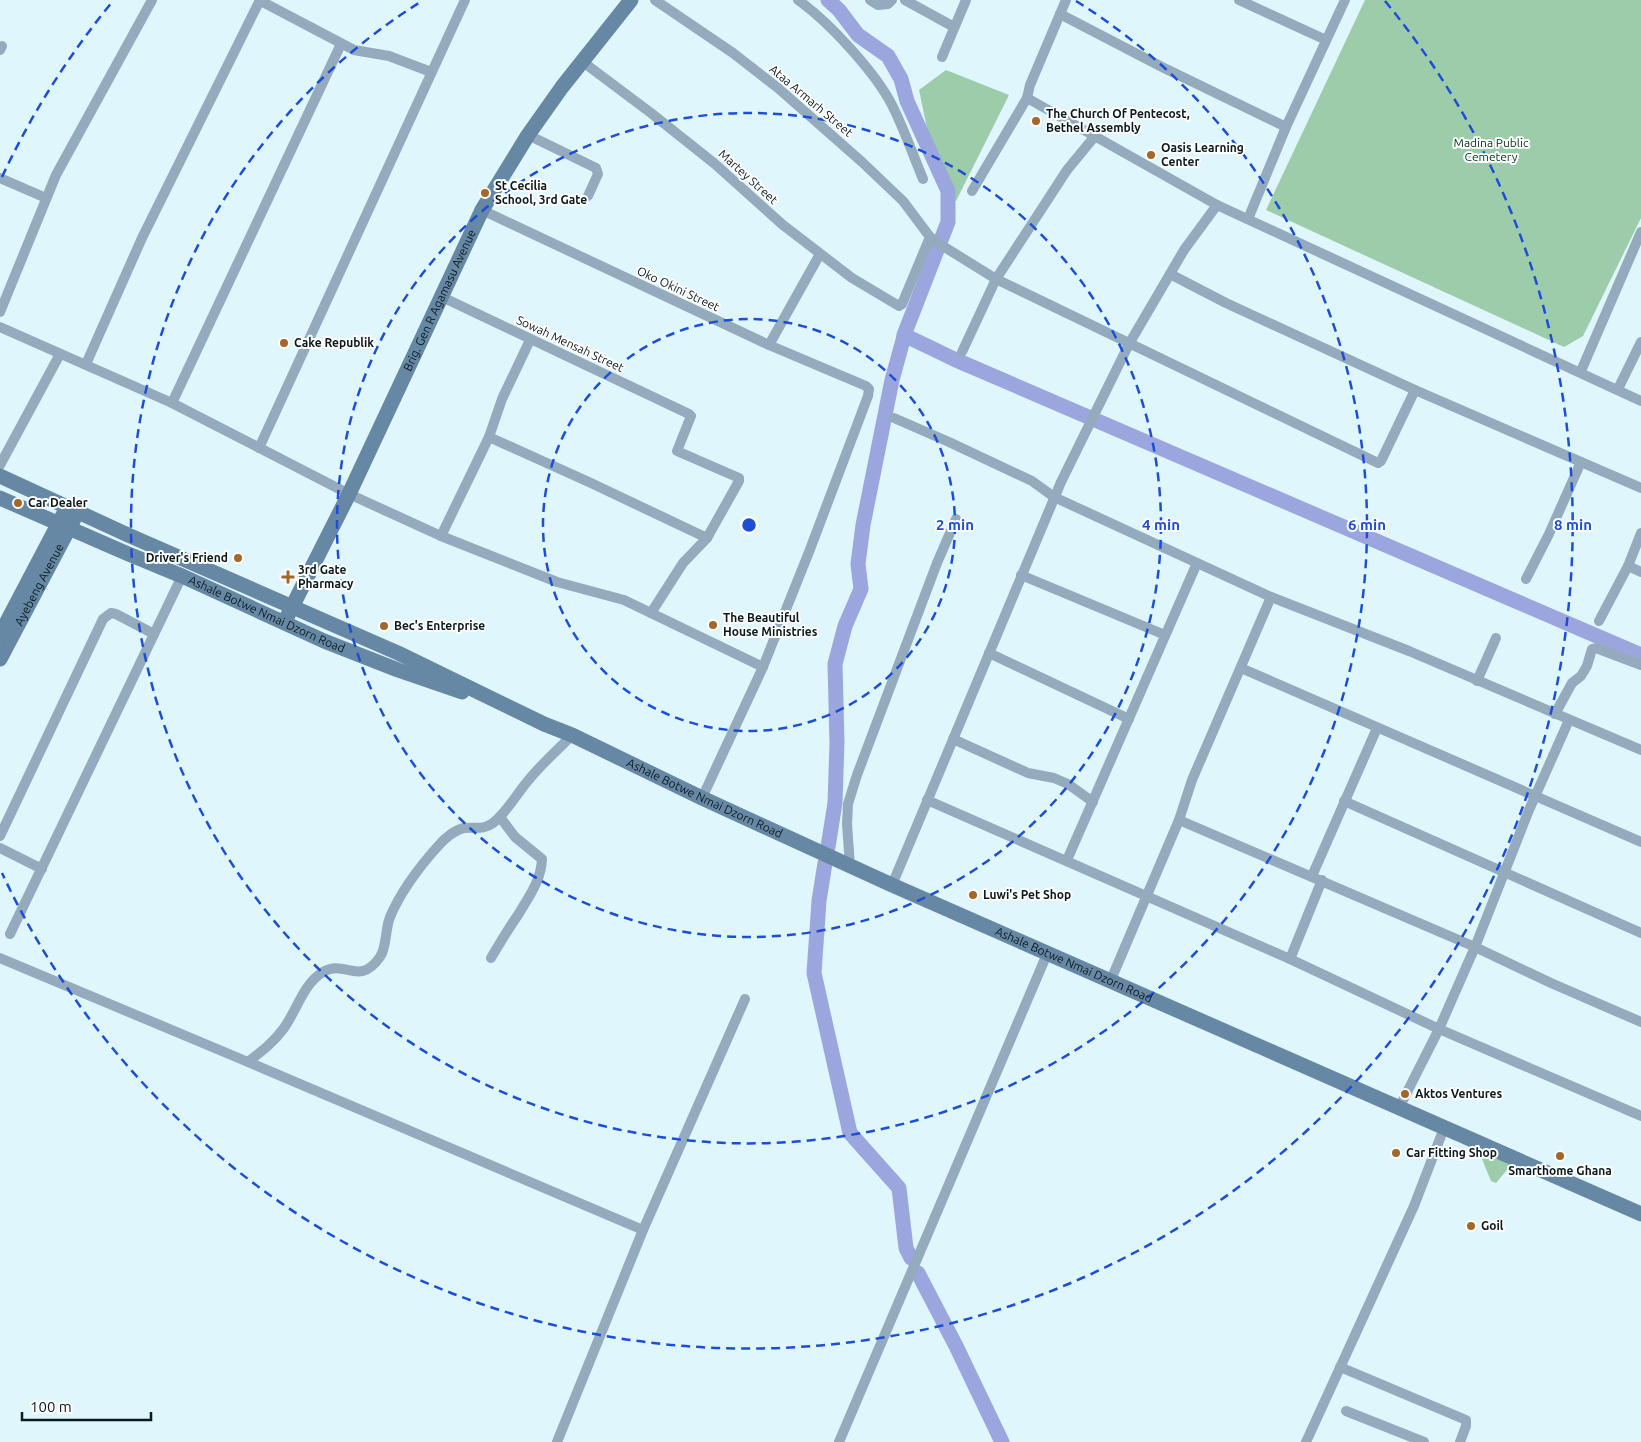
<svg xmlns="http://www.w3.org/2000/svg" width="1641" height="1442" viewBox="0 0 1641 1442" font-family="Ubuntu,sans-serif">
<rect width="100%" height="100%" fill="#def6fc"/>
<!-- green -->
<g fill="#9cccaa">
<path d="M1365,0H1641V218L1583,336L1564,347L1266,210Z"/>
<path d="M946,70L1009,95L956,201L952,200L948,174L928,133L919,90Z"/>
<path d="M1482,1149L1510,1161L1511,1165L1496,1183L1491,1181L1480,1154Z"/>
</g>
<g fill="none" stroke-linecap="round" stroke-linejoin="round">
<!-- river -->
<g stroke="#9ba6df" stroke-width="15">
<path d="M828,0L839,10L858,35L888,56L901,79L907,101L948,191V222L904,335L956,360L1641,655"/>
<path d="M828,847L835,803L837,743L835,664L845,626L861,589L858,564L863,525L892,380L905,333"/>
<path d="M825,863L819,901L814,973L850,1133L899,1188L906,1248L911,1258"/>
<path d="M918,1273L956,1346L1002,1442"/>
</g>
<!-- street -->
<g stroke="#94abbe" stroke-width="10">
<path d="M259,0L354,50L389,56L431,72"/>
<path d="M655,0L733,53L778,88L862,162L903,201L930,237L946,248L996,279L1378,463L1381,461L1415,390"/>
<path d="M798,0C829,22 875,72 892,105C904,129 913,155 923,179"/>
<path d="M870,0L878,5L888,4L892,0"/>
<path d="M905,0L954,27"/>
<path d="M1239,0L1326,40"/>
<path d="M1060,14L1162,67L1286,127"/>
<path d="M0,50L2,46"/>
<path d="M942,57L966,0"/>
<path d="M583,62L651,113L715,164L783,225L852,278L899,306L902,304L930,237"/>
<path d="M1027,98L1217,205L1641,401"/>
<path d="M528,135L596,168L598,174L588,196"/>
<path d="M0,178L46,198"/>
<path d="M972,191L1027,98L1030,85L1066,0"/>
<path d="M482,210L769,345L866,386L869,389L868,396L809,552L763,667L702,798"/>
<path d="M1248,219L1286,127L1345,0"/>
<path d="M1170,274L1226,303L1415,390L1641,488"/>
<path d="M440,296L689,414L691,416L677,451L739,478V481L707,538L683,563L651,613"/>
<path d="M0,312L56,175L152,0"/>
<path d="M0,327L172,403L349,494L441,536L557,582L624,600L763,667"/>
<path d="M769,345L820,254"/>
<path d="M962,352L996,279L1067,170L1095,136"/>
<path d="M86,364L142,238L260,0"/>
<path d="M1581,371L1641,232"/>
<path d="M1618,389L1641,342"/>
<path d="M172,403L341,44"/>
<path d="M894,418L949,442L1032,481L1054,497L1271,597L1409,651L1641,750"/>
<path d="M489,437L591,483L707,538"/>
<path d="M259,448L465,0"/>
<path d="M0,465L60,354"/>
<path d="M441,536L489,437L502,399L530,340"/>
<path d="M1628,566L1641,572"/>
<path d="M1021,575L1165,635"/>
<path d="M1526,579L1549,534L1581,462"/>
<path d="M1599,621L1628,566L1641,533"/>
<path d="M989,653L1129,719"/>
<path d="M1241,668L1641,842"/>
<path d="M1477,681L1496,638"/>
<path d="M1555,714L1572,683L1581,676L1587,666L1592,649L1596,648L1641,665"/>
<path d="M953,739L1028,773L1054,778L1068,784L1093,802"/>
<path d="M927,800L1290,959L1439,1029L1641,1116"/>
<path d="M1344,801L1641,933"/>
<path d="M1179,820L1475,947L1551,983L1641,1022"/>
<path d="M0,836L103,619L111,613L116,614L154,634"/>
<path d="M0,848L42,869"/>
<path d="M1067,860L1197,563"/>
<path d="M850,866L847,824L848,804L857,775L937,563L956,519"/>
<path d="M1312,876L1377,728"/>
<path d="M892,885L1061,482L1129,344L1184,250L1217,205"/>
<path d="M10,934L182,576"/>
<path d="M0,958L248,1062L643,1230"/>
<path d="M491,958C500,943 508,929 518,915C529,896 541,881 542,859L515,837L500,817"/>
<path d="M1290,959L1322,880"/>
<path d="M1110,982L1179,820L1192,780L1271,597"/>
<path d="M248,1062C262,1051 274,1042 284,1028C297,1010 303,984 323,972C345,959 359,987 380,957C387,947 385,929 390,917C401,891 420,866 439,845C445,838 455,830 464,828C475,827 484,830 493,823C507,812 516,795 527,782C540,765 557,751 572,735"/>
<path d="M1399,1108L1439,1029L1475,947L1529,810L1569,720"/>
<path d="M1340,1367L1466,1420V1426L1460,1442"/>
<path d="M1346,1411L1424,1442"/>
<path d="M557,1442L643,1230L745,999"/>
<path d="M839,1442L1047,954"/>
<path d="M1306,1442L1414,1206L1444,1128"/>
</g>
<!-- secondary -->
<g stroke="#6788a4" stroke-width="15">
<path id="s1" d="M0,476L128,535L398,653L544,724L572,735L702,798L892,885L1641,1214"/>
<path id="s2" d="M0,498L126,553L182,576L324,641L398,670L462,692"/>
<path id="s3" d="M285,621L349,494L482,210L528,135L562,87L631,0"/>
<path d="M0,635L63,515"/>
<path id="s4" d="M0,659L74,519"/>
</g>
</g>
<!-- distance rings -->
<g fill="none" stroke="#1d4ed8" stroke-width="2.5" stroke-dasharray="9 6">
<circle cx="749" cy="525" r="206"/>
<circle cx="749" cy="525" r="412"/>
<path d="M1076 1A618 618 0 1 1 422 1"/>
<path d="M2 177A824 824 0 0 1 113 1M1385 1A824 824 0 1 1 2 873"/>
</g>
<!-- markers -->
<g fill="#a36729" stroke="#fefefe" stroke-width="2">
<circle cx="1036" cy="121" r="5"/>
<circle cx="1151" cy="155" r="5"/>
<circle cx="485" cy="193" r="5"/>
<circle cx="284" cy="343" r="5"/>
<circle cx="18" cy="503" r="5"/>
<circle cx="238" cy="558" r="5"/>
<path d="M285.5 569.5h5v5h5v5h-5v5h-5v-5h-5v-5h5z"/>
<circle cx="713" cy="625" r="5"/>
<circle cx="384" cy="626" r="5"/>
<circle cx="973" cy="895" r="5"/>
<circle cx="1405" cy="1094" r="5"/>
<circle cx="1396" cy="1153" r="5"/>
<circle cx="1560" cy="1156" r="5"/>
<circle cx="1471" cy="1226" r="5"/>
</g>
<g text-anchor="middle" stroke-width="4" stroke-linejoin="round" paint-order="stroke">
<!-- street labels -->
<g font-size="12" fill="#0b1a1d" stroke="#fefefe">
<text transform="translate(811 101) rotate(40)" y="4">Ataa Armarh Street</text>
<text transform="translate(748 177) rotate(42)" y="4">Martey Street</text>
<text transform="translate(678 289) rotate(25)" y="4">Oko Okini Street</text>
<text dy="4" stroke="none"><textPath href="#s3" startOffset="356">Brig. Gen R Agamasu Avenue</textPath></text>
<text transform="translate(570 344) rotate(25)" y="4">Sowah Mensah Street</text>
<text dy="4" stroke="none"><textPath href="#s4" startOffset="84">Ayebeng Avenue</textPath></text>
<text dy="4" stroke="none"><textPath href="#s2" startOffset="291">Ashale Botwe Nmai Dzorn Road</textPath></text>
<text dy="4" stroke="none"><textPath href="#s1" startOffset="775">Ashale Botwe Nmai Dzorn Road</textPath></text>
<text dy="4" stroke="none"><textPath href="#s1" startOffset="1180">Ashale Botwe Nmai Dzorn Road</textPath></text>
</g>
<!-- poi labels -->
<g font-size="12" font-weight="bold" fill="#0b1a1d" stroke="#fefefe" text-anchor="start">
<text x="1046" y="118">The Church Of Pentecost,<tspan x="1046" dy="14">Bethel Assembly</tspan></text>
<text x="1161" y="152">Oasis Learning<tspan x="1161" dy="14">Center</tspan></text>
<text x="495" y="190">St Cecilia<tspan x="495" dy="14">School, 3rd Gate</tspan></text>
<text x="294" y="347">Cake Republik</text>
<text x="28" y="507">Car Dealer</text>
<text x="228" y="562" text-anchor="end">Driver's Friend</text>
<text x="298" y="574">3rd Gate<tspan x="298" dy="14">Pharmacy</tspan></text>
<text x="723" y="622">The Beautiful<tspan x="723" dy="14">House Ministries</tspan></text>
<text x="394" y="630">Bec's Enterprise</text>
<text x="983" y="899">Luwi's Pet Shop</text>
<text x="1415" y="1098">Aktos Ventures</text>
<text x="1406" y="1157">Car Fitting Shop</text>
<text x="1560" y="1175" text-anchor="middle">Smarthome Ghana</text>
<text x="1481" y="1230">Goil</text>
</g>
<!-- park labels -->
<g font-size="12" fill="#033319" stroke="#fefefe">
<text x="1491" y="147">Madina Public<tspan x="1491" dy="14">Cemetery</tspan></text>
</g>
</g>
<circle cx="749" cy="525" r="8" fill="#1d4ed8" stroke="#fefefe" stroke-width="2.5"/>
<g font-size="15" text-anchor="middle" font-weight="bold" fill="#1d4ed8" stroke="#fefefe" stroke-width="4" stroke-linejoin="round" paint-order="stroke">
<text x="955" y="530">2 min</text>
<text x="1161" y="530">4 min</text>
<text x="1367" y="530">6 min</text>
<text x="1573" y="530">8 min</text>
</g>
<!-- scale -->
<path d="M22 1412v8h129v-8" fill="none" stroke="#0b1a1d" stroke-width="2.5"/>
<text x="30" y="1412" font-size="15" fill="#0b1a1d" stroke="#fefefe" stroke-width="4" paint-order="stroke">100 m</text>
</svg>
